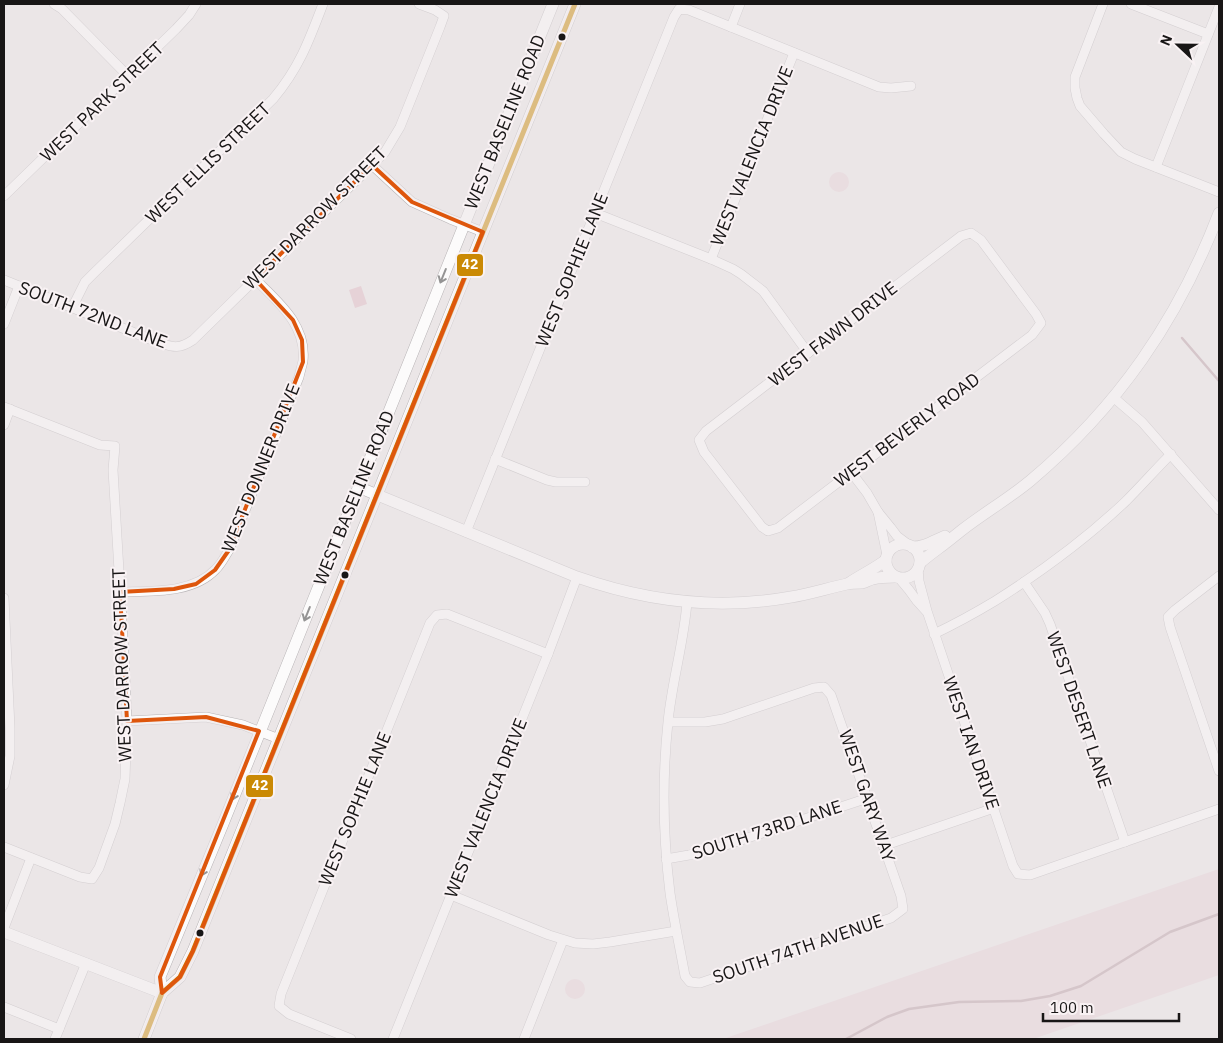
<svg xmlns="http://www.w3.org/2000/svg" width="1223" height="1043" viewBox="0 0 1223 1043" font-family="'IBM Plex Sans',sans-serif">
<rect width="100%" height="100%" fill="#ebe6e7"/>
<!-- green -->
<g fill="#e6d2d7">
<circle cx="839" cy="182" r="10"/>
<path d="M361,286L367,304L355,308L349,290Z"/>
<path d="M1219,869V975L1033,1039H723Z"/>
<circle cx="575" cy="989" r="10"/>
</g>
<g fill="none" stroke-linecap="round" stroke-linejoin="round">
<!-- stream -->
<g stroke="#bb9fa6" stroke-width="2.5">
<path d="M1182,338L1219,381"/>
<path d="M846,1039L887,1017L909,1009L959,1002L1021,1001L1050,996L1081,986L1170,932L1219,914"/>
</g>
<defs>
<g id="street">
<path d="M54,4L62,9L128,76"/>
<path d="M1103,4L1075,77V88L1077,98L1080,106L1104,134L1121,152L1135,159L1219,192"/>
<path d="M1131,4L1208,34"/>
<path d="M731,27L740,4"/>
<path d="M372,165L412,202L450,219L483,232"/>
<path d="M1156,167L1219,7"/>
<path d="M4,196L176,29L189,15L196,4"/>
<path d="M595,213L711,259L733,269L741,274L763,291L808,353"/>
<path d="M971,233L981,240L1036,314L1041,323L1032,335L778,528L768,531L762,527L704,452L699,440L706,431L961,236Z"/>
<path d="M711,259L794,53"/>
<path d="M4,280L157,342C173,347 178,350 193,340L372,165L385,152L400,127L440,27L444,16L435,10L419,4"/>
<path d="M72,308L85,282L95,272L273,99C299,68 309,41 323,4"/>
<path d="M4,324L19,286"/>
<path d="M1113,397L1142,422L1219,510"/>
<path d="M4,407L100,445L115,446L113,470L124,655L127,721L126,748L125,779L120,803L115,824L99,868L92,879L80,877L4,847"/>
<path d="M4,425L10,409"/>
<path d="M495,459L547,480L556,482H585"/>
<path d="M851,472L867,493L878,512L891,528L897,536L909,545"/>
<path d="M878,512L887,555"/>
<path d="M466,532L674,17L679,9L689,10L879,87L891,88L911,86"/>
<path d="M918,568L919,581L927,611L1013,866L1018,874L1030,875L1219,809"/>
<path d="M1219,576L1175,610L1168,617L1170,627L1219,771"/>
<path d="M899,578L909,590L917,601L926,611"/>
<path d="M1024,582L1045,613L1050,624L1125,842"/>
<path d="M120,592C151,591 193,594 216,569C222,563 225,556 229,550L299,377C300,372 302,366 303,361C307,325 278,302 255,279"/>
<path d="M4,598L10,728V756L4,785"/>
<path d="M934,634C955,624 975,613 995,601C1041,572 1086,539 1126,501C1141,486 1156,469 1171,454"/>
<path d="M127,721L206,717L243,725L279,739"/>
<path d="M668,722H705L723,719L814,688L824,687L831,695L901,896L903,909L891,918L700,983L690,982L685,976C680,948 674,921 670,893C663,836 662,779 668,722C672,681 684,642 687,602"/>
<path d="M883,846L994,808"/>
<path d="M666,859L689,855L714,849L868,798"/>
<path d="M451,895L549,935L575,943L593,944L610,942L676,931"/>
<path d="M4,928L31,858"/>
<path d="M4,1007L59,1029"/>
<path d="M55,1039L86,963"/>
<path d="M351,1039L289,1014L279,1006L281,994L430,623L437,615L447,614L548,654"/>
<path d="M393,1039L548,654L577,577"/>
<path d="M524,1039L563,940"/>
</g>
<g id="secondary">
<path d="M358,487L577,577C645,601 719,610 791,597C810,594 828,588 847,584C852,583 857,583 862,583C866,582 869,580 873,579C880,577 888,577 895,577"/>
<circle cx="903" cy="561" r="17"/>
<path d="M912,547C925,547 933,541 945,536"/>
<path d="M920,563C929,555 938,549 947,542C952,538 957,534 962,530C984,513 1008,499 1030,481C1118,407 1178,320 1219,213"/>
<path d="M849,583C861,575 874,569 886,560"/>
<path d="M4,932L162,993"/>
<path d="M162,993L160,977L223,824L553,4"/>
<path d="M144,1039L162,993L180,977L193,951L575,4"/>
</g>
</defs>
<!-- street casing -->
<use href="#street" stroke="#b8b4b6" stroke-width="10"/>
<!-- secondary casing -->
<use href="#secondary" stroke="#b8b4b6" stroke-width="12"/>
<!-- street -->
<use href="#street" stroke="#fcfbfb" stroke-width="9"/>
<!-- secondary -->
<use href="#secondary" stroke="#fcfbfb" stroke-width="11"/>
<defs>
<path id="bus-1" d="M144,1039L162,993L180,977L193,951L575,4"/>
</defs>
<!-- bus-1 casing -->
<use href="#bus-1" stroke="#f9f2f4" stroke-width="9"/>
<!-- bus-1 -->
<use href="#bus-1" stroke="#ca8904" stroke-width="5"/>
</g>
<!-- one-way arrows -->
<defs><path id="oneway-shaft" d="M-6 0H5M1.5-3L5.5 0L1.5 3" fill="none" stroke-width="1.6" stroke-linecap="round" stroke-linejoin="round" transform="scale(1.25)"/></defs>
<g stroke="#959494">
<use href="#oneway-shaft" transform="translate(443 276) rotate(112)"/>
<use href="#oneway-shaft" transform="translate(307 614) rotate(112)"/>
<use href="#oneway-shaft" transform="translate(235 793) rotate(112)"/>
<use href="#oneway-shaft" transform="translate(204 869) rotate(112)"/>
</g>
<!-- marked area -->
<path d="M0 0H1223V1043H0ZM372,165L412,202L483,232L193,951L180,977L162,993L160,977L259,731L206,717L127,721L120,592L174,589L196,584L215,570L229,550L303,362L302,340L293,320L255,279Z" fill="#ebe6e7" fill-opacity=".55" fill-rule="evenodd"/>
<path fill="none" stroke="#de560c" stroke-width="4" stroke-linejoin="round" d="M372,165L412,202L483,232L193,951L180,977L162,993L160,977L259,731L206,717L127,721L120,592L174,589L196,584L215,570L229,550L303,362L302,340L293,320L255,279Z"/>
<!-- markers -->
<g fill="#181616" stroke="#f9f2f4" stroke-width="2">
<circle cx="562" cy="37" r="4.5"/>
<circle cx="345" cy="575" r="4.5"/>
<circle cx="200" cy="933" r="4.5"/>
</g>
<g text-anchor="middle" stroke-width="4" stroke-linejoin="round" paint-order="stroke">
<!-- street labels -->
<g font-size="18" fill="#181616" stroke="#f9f2f4">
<text transform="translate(102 102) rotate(-44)" y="6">WEST PARK STREET</text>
<text transform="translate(505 122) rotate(-68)" y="6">WEST BASELINE ROAD</text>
<text transform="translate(752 156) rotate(-68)" y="6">WEST VALENCIA DRIVE</text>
<text transform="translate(208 163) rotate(-44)" y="6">WEST ELLIS STREET</text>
<text transform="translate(315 218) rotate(-45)" y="6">WEST DARROW STREET</text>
<text transform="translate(572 270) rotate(-68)" y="6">WEST SOPHIE LANE</text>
<text transform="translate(93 315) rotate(21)" y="6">SOUTH 72ND LANE</text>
<text transform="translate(833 334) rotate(-38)" y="6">WEST FAWN DRIVE</text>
<text transform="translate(907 430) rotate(-37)" y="6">WEST BEVERLY ROAD</text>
<text transform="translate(261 468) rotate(-68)" y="6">WEST DONNER DRIVE</text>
<text transform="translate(354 498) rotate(-68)" y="6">WEST BASELINE ROAD</text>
<text transform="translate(122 665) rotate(-92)" y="6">WEST DARROW STREET</text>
<text transform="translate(1079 710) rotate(71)" y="6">WEST DESERT LANE</text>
<text transform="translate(971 743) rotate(71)" y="6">WEST IAN DRIVE</text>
<text transform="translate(867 796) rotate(71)" y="6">WEST GARY WAY</text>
<text transform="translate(486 808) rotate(-68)" y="6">WEST VALENCIA DRIVE</text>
<text transform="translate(355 809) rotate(-68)" y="6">WEST SOPHIE LANE</text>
<text transform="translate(767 830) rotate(-18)" y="6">SOUTH 73RD LANE</text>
<text transform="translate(798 949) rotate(-19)" y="6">SOUTH 74TH AVENUE</text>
</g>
</g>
<g stroke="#f9f2f4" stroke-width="2">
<rect x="456" y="253" width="28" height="24" rx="5" fill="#ca8904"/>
<rect x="245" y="774" width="29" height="24" rx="5" fill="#ca8904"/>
</g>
<g font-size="14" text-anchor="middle" font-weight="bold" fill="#fff">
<text x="470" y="269">42</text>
<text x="260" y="790">42</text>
</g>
<!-- border -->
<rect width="1223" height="1043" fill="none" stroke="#181616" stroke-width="10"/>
<!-- north arrow -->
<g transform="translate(1178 45) rotate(292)" stroke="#f9f2f4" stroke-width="4" paint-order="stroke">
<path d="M0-4L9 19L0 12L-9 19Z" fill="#181616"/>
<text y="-8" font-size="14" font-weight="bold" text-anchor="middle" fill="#181616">N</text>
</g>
<!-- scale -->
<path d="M1043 1013v8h136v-8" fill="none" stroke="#181616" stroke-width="2.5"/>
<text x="1050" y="1013" font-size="15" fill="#181616" stroke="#f9f2f4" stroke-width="4" paint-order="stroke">100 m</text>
</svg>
